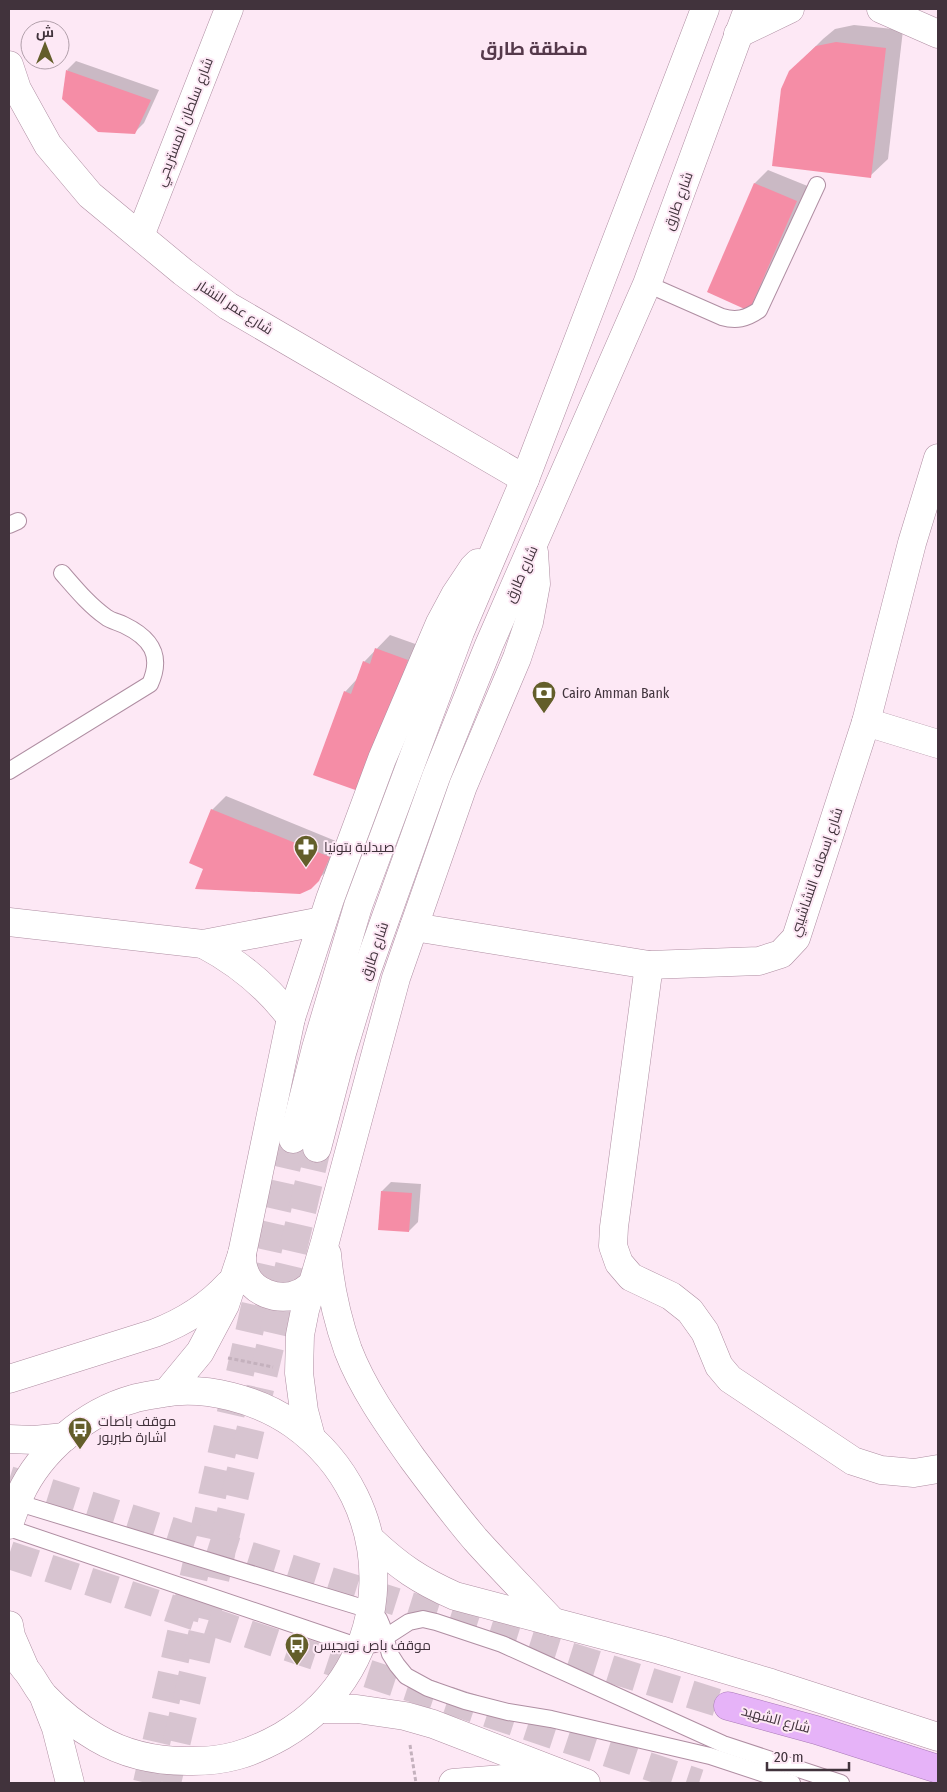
<svg xmlns="http://www.w3.org/2000/svg" width="947" height="1792" viewBox="0 0 947 1792" font-family="'Fira Sans Condensed',Cairo,sans-serif">
<rect width="100%" height="100%" fill="#fde8f5"/>
<!-- shadow -->
<g fill="#0003">
<path d="M854,25L903,30L888,159L870,176L790,72L823,39L835,29Z"/>
<path d="M76,61L159,90L144,123L135,132L67,70Z"/>
<path d="M768,170L810,187L762,296L749,309L708,292L755,183Z"/>
<path d="M390,635L421,646L374,777L345,692L357,679L364,662Z"/>
<path d="M226,796L343,844L332,866L310,887L204,868L212,810Z"/>
<path d="M391,1182L421,1184L418,1222L409,1231L382,1191Z"/>
</g>
<!-- building -->
<g fill="#f58da6">
<path d="M836,42L886,48L871,178L772,166L781,89L789,71L816,46Z"/>
<path d="M66,70L151,100L135,134L98,132L62,99Z"/>
<path d="M754,183L797,201L749,311L707,292Z"/>
<path d="M375,648L408,660L361,792L313,775L344,691L351,694L363,661L370,664Z"/>
<path d="M211,809L330,857L319,881L311,889L300,894L195,889L203,869L189,863Z"/>
<path d="M381,1191L412,1193L409,1232L378,1230Z"/>
</g>
<g fill="none" stroke-linecap="round" stroke-linejoin="round">
<!-- tertiary-tunnel -->
<g stroke="#d7c4d0" stroke-width="28" stroke-dasharray="28 14" stroke-linecap="butt">
<path d="M147,1783L293,1139"/>
<path d="M167,1783L317,1148"/>
</g>
<!-- trunk-tunnel -->
<g stroke="#d7c4d0" stroke-width="28" stroke-dasharray="28 14" stroke-linecap="butt">
<path d="M9,1480L728,1706"/>
<path d="M9,1555L699,1783"/>
</g>
<defs>
<g id="service">
<path d="M647,284L722,317C736,321 746,319 759,310L817,185"/>
<path d="M9,525L18,521"/>
<path d="M9,771L150,684C163,655 151,638 124,625C118,622 111,621 106,617C89,605 76,589 62,573"/>
<path d="M9,1500L370,1610L379,1619L382,1626L390,1654L397,1665L406,1676L428,1688L465,1701L508,1712L551,1719L710,1756L792,1783"/>
<path d="M9,1528L360,1647L375,1644L409,1622L423,1619L436,1622L502,1644L723,1744L841,1783"/>
</g>
<g id="minor">
<path d="M9,65L17,89L48,145L90,195L183,272L228,306L525,479"/>
<path d="M140,236L229,9"/>
<path d="M866,722L938,744"/>
<path d="M649,965L614,1227L613,1246L619,1263L631,1277L671,1296L690,1311L705,1332L719,1366L730,1379L853,1461L881,1470L914,1473L938,1469"/>
</g>
<g id="tertiary">
<path d="M881,9L938,34"/>
<path d="M738,34L790,9"/>
<path d="M9,922L203,944L322,921"/>
<path d="M414,927L649,965L759,961L781,954L796,938L866,722L912,543L938,458"/>
<path d="M203,944C239,963 267,986 291,1018"/>
<path d="M293,1139L316,1048L358,906L460,632L525,479L705,9"/>
<path d="M317,1148L342,1053L367,970L436,777L489,645L647,284L748,9"/>
<path d="M242,1254C242,1259 242,1265 244,1270C250,1292 279,1303 300,1293C304,1291 309,1287 313,1284"/>
<path d="M327,1254C330,1287 337,1319 348,1350C363,1389 388,1424 412,1458C432,1485 453,1513 475,1539C500,1567 527,1594 553,1622"/>
<path d="M9,1379L155,1333C184,1322 208,1307 229,1284"/>
<path d="M167,1392L200,1352L225,1305L242,1254L291,1018L330,899L382,759L440,623L455,595L473,568L478,563"/>
<path d="M311,1437L304,1411L299,1373L300,1335L305,1310L325,1242L396,978L463,786L517,658L529,622L536,584L534,552"/>
<path d="M9,1439L34,1440L65,1437"/>
<path d="M9,1525C12,1515 16,1505 20,1495C40,1451 86,1412 133,1399C142,1396 153,1395 163,1393C205,1385 259,1400 293,1424C403,1502 401,1667 282,1736C250,1754 224,1762 187,1761C156,1761 124,1754 97,1738C78,1727 59,1712 44,1696C37,1688 33,1678 26,1670C21,1663 15,1656 9,1650"/>
<path d="M371,1540C400,1567 419,1580 455,1596L660,1650L771,1683L938,1737"/>
<path d="M9,1625L11,1636L24,1666"/>
<path d="M45,1700L56,1728L70,1783"/>
<path d="M318,1709H357L405,1716L433,1724L586,1783"/>
<path d="M453,1783L503,1779H559"/>
</g>
<path id="trunk" d="M728,1706L816,1730L938,1769"/>
</defs>
<!-- service casing -->
<use href="#service" stroke="#af8ea2" stroke-width="18"/>
<!-- minor casing -->
<use href="#minor" stroke="#af8ea2" stroke-width="29"/>
<!-- tertiary casing -->
<use href="#tertiary" stroke="#af8ea2" stroke-width="29"/>
<!-- trunk casing -->
<use href="#trunk" stroke="#a87ab6" stroke-width="29"/>
<!-- path -->
<g stroke="#c4b1bd" stroke-width="3" stroke-dasharray="4 2.5" stroke-linecap="butt">
<path d="M228,1358L273,1367"/>
<path d="M410,1745L416,1783"/>
</g>
<!-- service -->
<use href="#service" stroke="#fff" stroke-width="16"/>
<!-- minor -->
<use href="#minor" stroke="#fff" stroke-width="28"/>
<!-- tertiary -->
<use href="#tertiary" stroke="#fff" stroke-width="28"/>
<!-- trunk -->
<use href="#trunk" stroke="#e6b3f8" stroke-width="28"/>
</g>
<!-- icons -->
<defs>
<symbol id="bank-pin" viewBox="-11 -11 22 30"><path d="M0 17L-7.5 6A9.5 9.5 0 1 1 7.5 6Z" fill="#635e2a" stroke="#fde8f5"/><path d="M-6-4H6V4H-6ZM0-2.3a2.3 2.3 0 1 0 0 4.6a2.3 2.3 0 1 0 0-4.6Z" fill="#fff"/></symbol>
<symbol id="pharmacy-pin" viewBox="-11 -11 22 30"><path d="M0 17L-7.5 6A9.5 9.5 0 1 1 7.5 6Z" fill="#635e2a" stroke="#fde8f5"/><path d="M-2-6h4v4h4v4h-4v4h-4v-4h-4v-4h4Z" fill="#fff"/></symbol>
<symbol id="bus-pin" viewBox="-11 -11 22 30"><path d="M0 17L-7.5 6A9.5 9.5 0 1 1 7.5 6Z" fill="#635e2a" stroke="#fde8f5"/><path d="M-5-6H5V4H4V6H2V4H-2V6H-4V4H-5ZM-3.5-4V0h7V-4ZM-3.5 1.2v1.5H-2V1.2ZM2 1.2v1.5H3.5V1.2Z" fill="#fff"/></symbol>
</defs>
<g fill-rule="evenodd">
<use href="#bank-pin" x="530" y="679" width="28" height="38"/>
<use href="#pharmacy-pin" x="292" y="833" width="28" height="38"/>
<use href="#bus-pin" x="66" y="1415" width="28" height="38"/>
<use href="#bus-pin" x="283" y="1631" width="28" height="38"/>
</g>
<g text-anchor="middle" stroke-width="4" stroke-linejoin="round" paint-order="stroke">
<!-- street labels -->
<g font-size="14" fill="#41333c" stroke="#fde8f5">
<text transform="translate(184 122) rotate(-69)" y="5">شارع سلطان المستريحي</text>
<text transform="translate(678 201) rotate(-70)" y="5">شارع طارق</text>
<text transform="translate(235 307) rotate(33)" y="5">شارع عمر النشار</text>
<text transform="translate(521 574) rotate(-66)" y="5">شارع طارق</text>
<text transform="translate(816 872) rotate(-71)" y="5">شارع إسعاف النشاشيبي</text>
<text transform="translate(374 951) rotate(-71)" y="5">شارع طارق</text>
<text transform="translate(776 1719) rotate(15)" y="5">شارع الشهيد</text>
</g>
<!-- poi labels -->
<g font-size="14" fill="#41333c" stroke="#fde8f5" text-anchor="start">
<text x="562" y="698">Cairo Amman Bank</text>
<text x="324" y="852">صيدلية بتونيا</text>
<text x="98" y="1426">موقف باصات<tspan x="98" dy="16">اشارة طبربور</tspan></text>
<text x="314" y="1650">موقف باص نويجيس</text>
</g>
<!-- district labels -->
<g font-size="19" font-weight="bold" fill="#55394b" stroke="#fde8f5">
<text x="534" y="55">منطقة طارق</text>
</g>
</g>
<!-- border -->
<rect width="947" height="1792" fill="none" stroke="#41333c" stroke-width="20"/>
<!-- north arrow -->
<g transform="translate(45 45)"><circle r="24" fill="#fde8f5" stroke="#b2a0ab"/>
<path d="M0-4L9 19L0 12L-9 19Z" fill="#635e2a"/>
<text y="-8" font-size="14" font-weight="bold" text-anchor="middle" fill="#41333c">ش</text>
</g>
<!-- scale -->
<path d="M767 1762v8h82v-8" fill="none" stroke="#41333c" stroke-width="2.5"/>
<text x="774" y="1762" font-size="15" fill="#41333c" stroke="#fde8f5" stroke-width="4" paint-order="stroke">20 m</text>
</svg>
